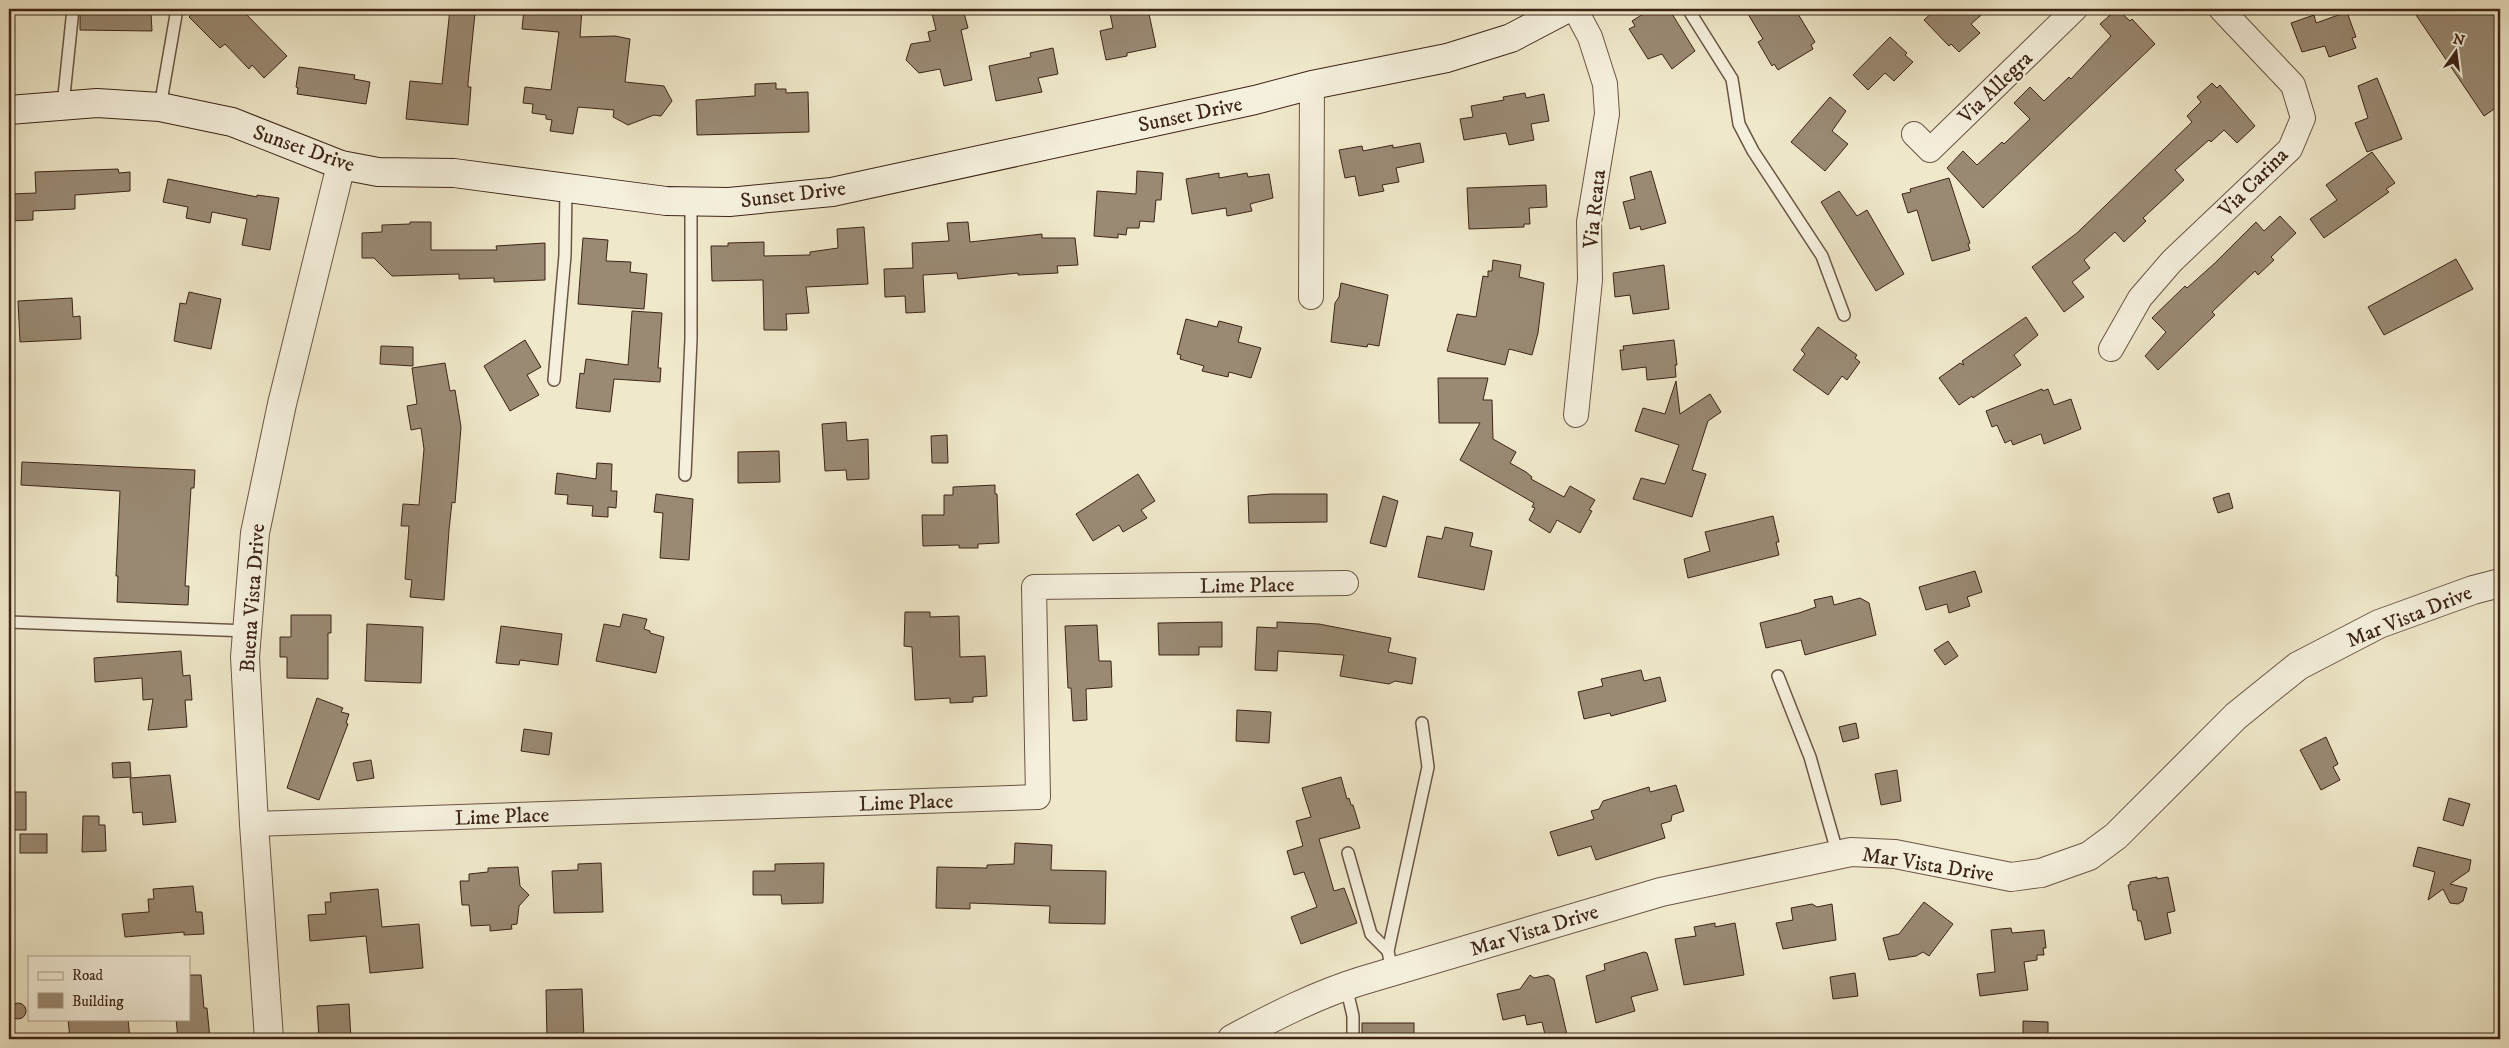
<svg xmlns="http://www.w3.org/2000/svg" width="2509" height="1048" viewBox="0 0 2509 1048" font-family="'IM FELL DW Pica',serif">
<rect width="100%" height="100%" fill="#efe8ca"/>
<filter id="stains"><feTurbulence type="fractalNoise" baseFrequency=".004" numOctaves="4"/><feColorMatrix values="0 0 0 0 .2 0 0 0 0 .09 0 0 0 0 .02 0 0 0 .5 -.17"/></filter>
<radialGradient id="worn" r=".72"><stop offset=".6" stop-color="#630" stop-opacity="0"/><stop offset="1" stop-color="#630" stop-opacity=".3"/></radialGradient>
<!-- building -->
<g fill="#9a8a74" stroke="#3d2417">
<path d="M80,9H143V13H151L152,31L80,30Z"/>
<path d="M198,9H241L287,56L264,78L252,65L249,69L225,44L220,48L189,17Z"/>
<path d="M450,9H468V12L475,13L468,83V87H471L468,125L406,119L410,81L442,84Z"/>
<path d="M524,9H582L580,37L615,36L630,39L625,82L664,86L672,101L661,116L654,115L628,125L613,117L614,110L578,107L573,134L550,131L552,120L546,119V115L532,113L533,104L523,103L525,87L551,90L559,32L522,29Z"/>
<path d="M931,9H963L968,28L961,30L972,80L944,86L940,69L919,73L906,60L911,44L930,41L928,32L936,30Z"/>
<path d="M1109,9H1148L1156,47L1127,53V56L1106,60L1100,31L1113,28Z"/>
<path d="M1651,9H1669L1695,51L1672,69L1662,54L1648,59L1629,29L1635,26L1632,21Z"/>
<path d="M1745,9H1795L1815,42L1811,45L1813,49L1778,70L1774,64L1772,66L1758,42L1763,39Z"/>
<path d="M1936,9H1988L1971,24L1980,33L1959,52L1951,44L1949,46L1924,20Z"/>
<path d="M2117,9L2130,21L2132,19L2155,44L1983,208L1947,168L1963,151L1977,165L2002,142L2004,144L2030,119L2014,103L2030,87L2044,101L2069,77L2071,79L2111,36L2100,24Z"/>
<path d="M2412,9H2500V105L2484,116Z"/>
<path d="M2347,12L2356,37L2352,38L2356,48L2329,57L2325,46L2302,52L2291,23L2314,15L2316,23Z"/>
<path d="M1890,37L1907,53L1905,55L1913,62L1894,81L1885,73L1868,90L1853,75Z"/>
<path d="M1053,48L1058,74L1038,78L1042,92L996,101L989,66L1031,57L1030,53Z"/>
<path d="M299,67L355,75L354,79L370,82L366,104L297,94L298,88L296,87Z"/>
<path d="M2377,78L2402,139L2367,152L2355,123L2368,118L2358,86Z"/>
<path d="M776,83V89H786V93L808,92L809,132L697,135L696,100L755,96V84Z"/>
<path d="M2212,83L2217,88L2220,85L2255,126L2237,143L2224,130L2211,142L2209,140L2175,170L2184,180L2143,218L2146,221L2124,242L2115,232L2084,260L2090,268L2072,282L2084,297L2064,312L2032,267L2077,233L2192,122L2187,116L2201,102L2197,97Z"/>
<path d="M1525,93L1526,98L1544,94L1549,121L1531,124L1534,140L1509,145L1506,133L1464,140L1460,119L1473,117L1471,106L1504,100L1503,97Z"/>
<path d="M1830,97L1846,111L1832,131L1848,144L1825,171L1791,142Z"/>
<path d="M1420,143L1424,162L1396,168L1399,182L1382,185L1384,191L1359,196L1355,176L1345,178L1339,150L1362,146L1363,151L1393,145V148Z"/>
<path d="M2372,152L2395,183L2386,189L2389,192L2324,238L2310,219L2337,200L2326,185Z"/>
<path d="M118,169L119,173L130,172V191L75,195V209L33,211V220L10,221V194L36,193L35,172Z"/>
<path d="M1137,171L1163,173L1161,200H1156L1154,222L1140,221L1139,228H1127L1126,235L1118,234V238L1094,236L1097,191L1136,194Z"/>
<path d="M1651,171L1666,223L1641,230L1640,226L1630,229L1623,202L1635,199L1630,177Z"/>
<path d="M1219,173V178L1247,173L1248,177L1269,174L1273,198L1250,204L1252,211L1227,216L1226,208L1192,214L1186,179Z"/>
<path d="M1949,178L1970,243L1968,244L1970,250L1932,261L1917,210L1908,213L1902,194L1911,192L1910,189Z"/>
<path d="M168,179L257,197V195L279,198L270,250L242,245L247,219L212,212L210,223L186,218L188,207L163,202Z"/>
<path d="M1546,185L1547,207L1529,208L1530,224H1524V227L1469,229L1467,188Z"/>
<path d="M1839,191L1857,216L1867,210L1904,274L1876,291L1821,202Z"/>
<path d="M2280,216L2296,233L2271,257L2274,260L2258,275L2255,271L2212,312L2215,315L2158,370L2145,356L2166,332L2152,318L2185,286L2187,288L2215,263L2256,222L2264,231Z"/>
<path d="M410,222H431V250H497L496,246L545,243V280L494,282V278L459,279V274L392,276L374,258H362V233L382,232V225L410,224Z"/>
<path d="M968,222L970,242L1042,234V238H1075L1078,265L1057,266L1058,273L1018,275V273L958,279L957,273L923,275L925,312L906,313L905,296L885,297L884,269L913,268L912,243L949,241L947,223Z"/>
<path d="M864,227L868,284L806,287L809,313L786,314L787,330H764L763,280L712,281L711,246H728V243L764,242V256L810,255V252L838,248L837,229Z"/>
<path d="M583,238L608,240L606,261L631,262L630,272L647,274L644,309L578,304Z"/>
<path d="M2456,259L2473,289L2384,335L2368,307Z"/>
<path d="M1493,260L1521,265L1519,277L1544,283L1538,333L1532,355L1509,349L1505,365L1447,351L1457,314L1476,317L1483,276L1488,277V271H1492Z"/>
<path d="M1664,265L1669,309L1633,314L1630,295L1615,297L1613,273Z"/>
<path d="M1341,283L1388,295L1379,346L1368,344L1367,347L1331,342L1335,303L1339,297Z"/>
<path d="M189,292L221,299L211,349L174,341L180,303L186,304Z"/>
<path d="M72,298L73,317L80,316L81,339L20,342L18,301Z"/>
<path d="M632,311L662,313L658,368H661L660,382L614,379L610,412L576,408L580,373L584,374L586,359L628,365Z"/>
<path d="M2026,317L2038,335L2014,355L2021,365L1979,394L1973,398L1972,396L1959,405L1939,378L1960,363L1964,365L1962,361Z"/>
<path d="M1186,319L1217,327L1219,321L1242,327L1238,342L1261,348L1251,378L1229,372L1228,377L1202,371L1204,366L1180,359L1181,355L1177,354Z"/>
<path d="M1818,327L1857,355L1855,358L1860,362L1847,380L1842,376L1828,395L1793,370L1805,354L1801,350Z"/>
<path d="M525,340L541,367L527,375L539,395L510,411L484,366Z"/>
<path d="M1674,340L1677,365H1675L1676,377L1647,380L1646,367L1622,370L1620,350H1624L1623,346Z"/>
<path d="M381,346L413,347V366L380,364Z"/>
<path d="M445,363L450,391L455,390L461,427L455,503L452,502L449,530L444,600L410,597L412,580L405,579L409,526H401L403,504L419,505L424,449L421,428L411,430L407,406L417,404L412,368Z"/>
<path d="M1438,378H1488L1483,400H1492L1493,439L1516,452L1510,463L1526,472L1532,477L1531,479L1564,497L1570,486L1595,500L1589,510L1592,511L1580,533L1557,520L1550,533L1529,520L1535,508L1532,507L1534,503L1460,460L1480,423H1439Z"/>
<path d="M1676,381L1680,414L1710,394L1721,412L1708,421L1692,470L1706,474L1692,517L1633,499L1641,478L1665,484L1679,445L1635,431L1643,408L1665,414Z"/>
<path d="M2042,389L2043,391L2048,389L2054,405L2071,399L2081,429L2044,444L2041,434L2013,445L2011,440L2005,443L1997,425L1992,427L1986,411Z"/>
<path d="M846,422L847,441L868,439L869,479L847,480L846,470L825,471L822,424Z"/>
<path d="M947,435L948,463H932L931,436Z"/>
<path d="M779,451L780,482L738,483V452Z"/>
<path d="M22,462L195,470L194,488H191L185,586H189L188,605L117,602L118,576H116L120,491L21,485Z"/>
<path d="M597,463L612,464L611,491H617L616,508L608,507V517L592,516L593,506L567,504L568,495L555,494L557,473L596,479Z"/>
<path d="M1138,474L1155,501L1141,510L1147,518L1123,532L1119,525L1093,541L1076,514Z"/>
<path d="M995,485V494H997L999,543L978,544V548H959V545L923,546L922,515H944V495H953V487Z"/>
<path d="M2229,493L2233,508L2218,513L2213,498Z"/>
<path d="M656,494L693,499L689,560L660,558L663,513L654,512Z"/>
<path d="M1271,494H1327V522L1249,523L1248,496Z"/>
<path d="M1383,496L1398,501L1386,547L1370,543Z"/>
<path d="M1773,516L1779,542H1776L1779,555L1688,578L1684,559L1710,551L1705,532Z"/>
<path d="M1445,527L1473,533L1470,546L1492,551L1484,590L1418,577L1427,536L1442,539Z"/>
<path d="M1975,571L1982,592L1967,597L1970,606L1949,613L1947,604L1926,610L1919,587Z"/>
<path d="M1832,596L1834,605L1860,598L1869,603L1876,635L1805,655L1801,640L1766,648L1760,623L1799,613L1816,607L1814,600Z"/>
<path d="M905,612H930V617L959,616L960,657L985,656L987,696L973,697V702L950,703V698L915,700L912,647L904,646Z"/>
<path d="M623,614L647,619L644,629L650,631V633L664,637L656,673L596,661L604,624L620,627Z"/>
<path d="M291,615H331V633H328V679L287,678V657H280V637H291Z"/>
<path d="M1222,622V647H1199V655H1159L1158,623Z"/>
<path d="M1277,622L1319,624L1391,638L1388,652L1416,658L1412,684L1395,681L1389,684L1340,676L1344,655L1278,651L1277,671L1255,670L1257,627L1277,628Z"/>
<path d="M367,624L423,627L421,683L365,681Z"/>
<path d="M1097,625L1099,661H1111L1112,687L1086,689L1087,720L1073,721L1071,688H1068L1065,626Z"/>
<path d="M501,626L562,634L558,665L520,660L519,665L496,663Z"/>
<path d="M1948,641L1958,656L1945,665L1934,650Z"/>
<path d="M181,651L183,676L190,675L192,700H185L187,727L148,730L153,699L143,700L142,678L95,682L94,658Z"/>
<path d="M1641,670L1644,681L1660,677L1666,701L1611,716L1610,713L1584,719L1578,692L1603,686L1601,679Z"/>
<path d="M317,698L343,708L341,712L349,714L346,723L348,724L319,800L287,788Z"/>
<path d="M1237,710L1271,712L1269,743L1236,741Z"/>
<path d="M1856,723L1859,738L1843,742L1839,727Z"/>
<path d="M524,729L552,733L549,755L521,751Z"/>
<path d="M2326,737L2338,764L2333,767L2340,780L2321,790L2300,750Z"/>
<path d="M371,760L374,778L357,781L353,763Z"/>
<path d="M130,762L131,777L113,778L112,763Z"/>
<path d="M1897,770L1901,801L1881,805L1875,774Z"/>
<path d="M170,775L176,822L143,825L142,812L133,813L130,778Z"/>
<path d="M1341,777L1347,799L1349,798L1351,805H1353L1360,828L1319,839L1334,891L1344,888L1357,923L1301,944L1291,917L1317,907L1304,872L1294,875L1287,851L1303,846L1296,821L1311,817L1302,788Z"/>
<path d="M1676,785L1684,811L1672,815L1671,821L1661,824L1665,838L1596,860L1591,846L1558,856L1550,832L1594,819L1591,811L1599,809L1603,801L1649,787L1650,792Z"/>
<rect x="9" y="792" width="17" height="38"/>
<path d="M2449,798L2470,804L2463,826L2443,820Z"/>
<path d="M83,816H99V825H105L106,851L82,852Z"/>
<rect x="20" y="834" width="27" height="19"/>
<path d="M1015,843L1052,845L1051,870L1106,871L1105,924L1049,923L1050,906L970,903V909L936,908L937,867L987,868V865L1014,864Z"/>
<path d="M2418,847L2471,860L2469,871L2450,884L2467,888L2463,901L2458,904L2450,903L2443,889L2428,900L2435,872L2413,866Z"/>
<path d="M601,863L603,912L554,913L552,871L578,870V864Z"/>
<path d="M824,863L823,903L782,904L781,895H753V871H775V864Z"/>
<path d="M518,867L520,886L529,895L519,906L517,924L511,925L512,929L490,931V925L471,926L469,905H462L460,881H469V874L488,872V868Z"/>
<path d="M2157,877V879L2168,877L2175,911L2167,913L2171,933L2145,940L2141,921H2138L2136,910H2133L2128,885H2130V882Z"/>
<path d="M193,886L196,912H202L204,934L184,935V932L125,937L122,914L149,912L148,899H154L153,889Z"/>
<path d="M378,889L382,927L419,924L423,968L370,973L366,936L310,941L308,915L326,914L325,902H331L330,893Z"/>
<path d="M1924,902L1953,924L1929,956L1923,952L1916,956L1889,960L1883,938L1899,934Z"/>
<path d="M1812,904L1817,907L1832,904L1836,940L1783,949L1776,923L1793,920L1791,908Z"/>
<path d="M1715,923V927L1735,923L1744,975L1684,985L1675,939L1696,936L1694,927Z"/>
<path d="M2011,928L2012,933L2044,930L2046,948H2043L2044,955H2037V960L2024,962L2028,990L1980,996L1977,974L1995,972L1991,930Z"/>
<path d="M1644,952L1647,953L1658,990L1631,997L1635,1011L1596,1023L1586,976L1605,970L1604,964Z"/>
<path d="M1855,973L1858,996L1833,999L1830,977Z"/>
<path d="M189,975H201L204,1008H207L210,1039H178L176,1019H189Z"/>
<path d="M1530,975L1534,978L1548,975L1554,979L1568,1039H1546L1542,1022L1527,1025L1525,1015L1503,1020L1497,994L1520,989Z"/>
<path d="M582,989L584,1039H547L546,990Z"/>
<circle cx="18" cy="1011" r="8"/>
<path d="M349,1004L351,1039H319L317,1006Z"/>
<path d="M68,1019H128L130,1039H70Z"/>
<path d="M2023,1021L2048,1022V1037H2023Z"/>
<rect x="1362" y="1023" width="52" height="16"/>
</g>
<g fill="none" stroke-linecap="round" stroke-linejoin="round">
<defs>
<g id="service">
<path d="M1688,9L1732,79L1739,124L1753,151L1822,256L1844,315"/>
<path d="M63,105L73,9"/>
<path d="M160,107L177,9"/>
<path d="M554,380L565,255L566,188"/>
<path d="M685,475L691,339V201"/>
<path d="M9,622L248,631"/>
<path d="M1778,676L1810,757L1838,855"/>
<path d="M1348,853L1371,934L1388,951"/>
<path d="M1392,972L1388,951L1428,767L1422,723"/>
<path d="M1346,986L1353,1016V1039"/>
</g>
<g id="minor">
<path d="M1575,9L1590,37L1605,84L1607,114L1589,222L1590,280L1576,415"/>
<path d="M1914,134L1930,150L2075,9"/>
<path d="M1311,297L1312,85"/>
<path d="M2111,349L2140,298L2172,261L2290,149L2303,118L2293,85L2221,9"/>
<path d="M254,824L1038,797L1034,587L1346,583"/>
</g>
<g id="tertiary">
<path d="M269,1039L254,824L245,657L255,533L282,404L341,165"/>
<path d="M1232,1039C1273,1017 1316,995 1361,981L1661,892L1851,852L1895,854L2011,877L2041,873L2089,856L2116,836L2236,716L2298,666L2379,624L2473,590L2500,583"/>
</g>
<path id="secondary" d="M9,110L97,103L160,107L232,122L341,165L378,172L454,173L666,201L729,202L832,192L1255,100L1312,85L1447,58L1511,38L1566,9"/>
</defs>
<!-- service casing -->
<use href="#service" stroke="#6a5544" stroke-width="14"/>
<!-- minor casing -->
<use href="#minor" stroke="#6a5544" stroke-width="26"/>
<!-- tertiary casing -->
<use href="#tertiary" stroke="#6a5544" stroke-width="30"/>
<!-- secondary casing -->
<use href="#secondary" stroke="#3d2417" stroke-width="30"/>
<!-- service -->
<use href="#service" stroke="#f5f0dd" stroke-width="11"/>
<!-- minor -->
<use href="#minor" stroke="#f5f0dd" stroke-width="24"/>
<!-- tertiary -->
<use href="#tertiary" stroke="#f5f0dd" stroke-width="28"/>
<!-- secondary -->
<use href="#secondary" stroke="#f5f0dd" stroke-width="28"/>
</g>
<g text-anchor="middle" stroke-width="4.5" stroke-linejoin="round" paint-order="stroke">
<!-- street labels -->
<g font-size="21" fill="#3d2417" stroke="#f5f0dd">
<text transform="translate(1995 87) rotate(-44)" y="7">Via Allegra</text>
<text transform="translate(1190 114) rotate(-12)" y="7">Sunset Drive</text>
<text transform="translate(304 148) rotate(19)" y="7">Sunset Drive</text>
<text transform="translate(2253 182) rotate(-45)" y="7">Via Carina</text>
<text transform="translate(793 194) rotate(-7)" y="7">Sunset Drive</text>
<text transform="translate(1594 209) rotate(-84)" y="7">Via Reata</text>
<text transform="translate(1247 585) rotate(-1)" y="7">Lime Place</text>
<text transform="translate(252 598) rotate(-86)" y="7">Buena Vista Drive</text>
<text transform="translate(2409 616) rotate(-22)" y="7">Mar Vista Drive</text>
<text transform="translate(906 802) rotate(-2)" y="7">Lime Place</text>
<text transform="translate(502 816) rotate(-2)" y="7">Lime Place</text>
<text transform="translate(1928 864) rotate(9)" y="7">Mar Vista Drive</text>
<text transform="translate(1534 930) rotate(-17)" y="7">Mar Vista Drive</text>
</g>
</g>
<!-- margin -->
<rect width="2509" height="1048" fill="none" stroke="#efe8ca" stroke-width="30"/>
<rect x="10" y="10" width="2489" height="1028" fill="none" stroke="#3d2417" stroke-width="2.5"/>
<rect x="15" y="15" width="2479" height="1018" fill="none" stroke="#3d2417"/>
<!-- legend -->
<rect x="28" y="956" width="162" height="65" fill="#f5f0dd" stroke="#ab9e8e"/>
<rect x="38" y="972" width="25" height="8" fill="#f5f0dd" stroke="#ab9e8e"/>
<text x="72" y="980" font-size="15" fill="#3d2417">Road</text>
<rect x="38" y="993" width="25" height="15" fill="#9a8a74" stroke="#ab9e8e"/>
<text x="72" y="1006" font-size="15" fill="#3d2417">Building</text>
<!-- north arrow -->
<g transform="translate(2456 52) rotate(14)" stroke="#f5f0dd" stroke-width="4" paint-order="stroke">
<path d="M0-4L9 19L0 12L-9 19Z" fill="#3d2417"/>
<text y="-8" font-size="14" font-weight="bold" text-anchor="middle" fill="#3d2417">N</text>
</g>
<rect width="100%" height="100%" filter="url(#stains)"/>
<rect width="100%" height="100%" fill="url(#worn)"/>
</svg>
